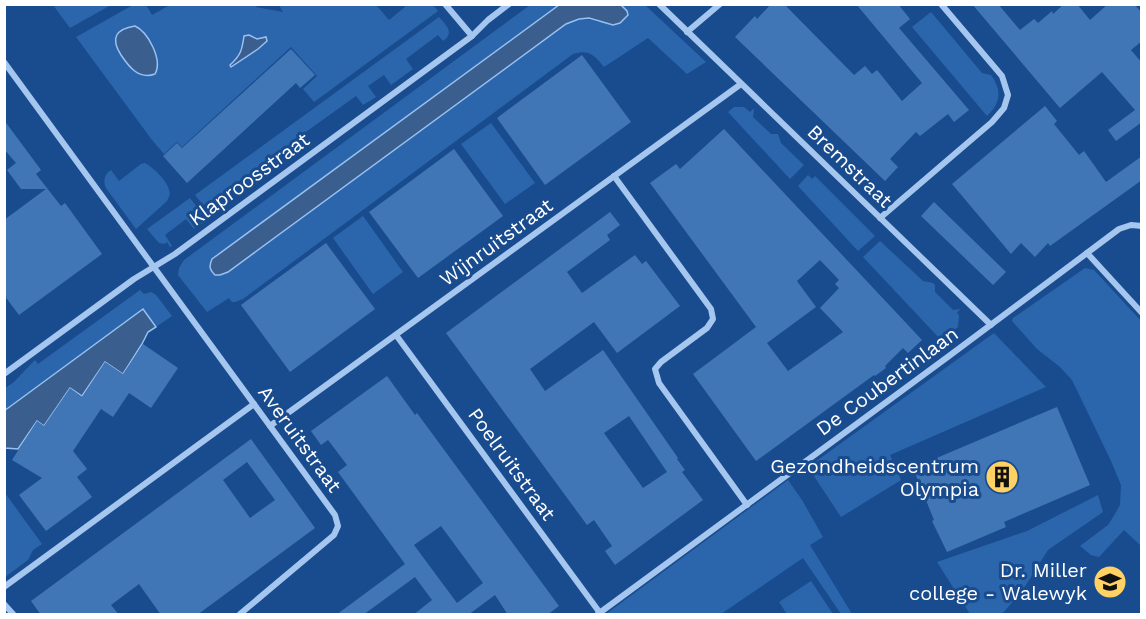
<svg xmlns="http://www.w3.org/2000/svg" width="1146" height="619" viewBox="0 0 1146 619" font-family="'Work Sans',sans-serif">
<rect width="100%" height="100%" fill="#194c8e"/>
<!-- green -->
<g fill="#2b66ac">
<path d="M53,5H111L70,28Z"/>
<path d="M133,5H146L152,15L170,5H257L256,7L283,12L279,5H376L389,20L405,7L404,5H433L438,11L314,102L303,89L317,76L291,47L182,147L177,142L164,154L152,140L76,37Z"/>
<path d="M530,5H559L212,259L209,265L566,24C579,19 584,17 598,22L627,11L621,5H645L706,62L687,74L648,38L604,67C594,55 589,49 573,54L243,299L235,302H232L229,298L207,312L178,275L179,268L184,260Z"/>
<path d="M931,12L982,73L991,75C1002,90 1001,103 987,116L912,27Z"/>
<path d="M439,17C446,25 455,33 443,41L438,35L406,59L413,69L391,85L384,75L368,86L376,97L363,105L356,96L303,134L310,145L296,155L288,145L262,164L269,175L251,188L243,178L209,203L208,202L203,205L195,195Z"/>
<path d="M734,107H744L750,112L753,109L754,110L753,117L771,134H778L781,143L804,165L790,179L728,112Z"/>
<path d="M491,123L535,183L505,204L461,144Z"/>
<path d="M145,163C155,169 169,182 170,194L167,201L136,229L106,188C103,182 104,174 111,170L119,181L141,164Z"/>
<path d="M808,175L812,179L815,176L875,236L858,251L798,186Z"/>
<path d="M190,198L207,220L194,229L186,219L165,235L172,246L170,247L167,242L164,244L159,243L147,229Z"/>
<path d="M363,216L403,272L373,294L333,238Z"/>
<path d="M880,241L923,281L933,283L935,285V292L953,310L960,309L957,313L959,315L958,327L941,340L863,257Z"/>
<path d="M1085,268L1094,270L1142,322L1141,546L1124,530L1099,557L1091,555L1080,546L1108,525L1115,514L1120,505L1121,485L1111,461L1072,380L1060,367L1037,349L1012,321L1013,318Z"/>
<path d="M140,290L144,294L151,292L156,295L172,316L156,327L143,310L5,411L4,389L14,382L33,362L35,360L38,364Z"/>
<path d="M994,333L1046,387L890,455L901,480L841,517L808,467Z"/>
<path d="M788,480L802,500L823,537L810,545L852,614H841L803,558L721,614H606Z"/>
<path d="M5,493L42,544L33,550L28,560L5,577Z"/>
<path d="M1098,495L1103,512L1048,550L1022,591L1002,614H970L937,562L1027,531Z"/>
<path d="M811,581L833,614H787L779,602Z"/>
</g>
<!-- water -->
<g fill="#3a5f8f" stroke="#98c1f1" stroke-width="1.5">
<path d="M559,5H621L627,11L628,15L620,23L613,25L589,18L579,19L566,24L228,272L220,275H215C209,269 209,266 212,259Z"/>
<path d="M135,26C148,32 163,60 155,74C139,80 129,67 121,55C110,38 116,29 135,26Z"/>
<path d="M249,35L257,39L266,37L267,41L258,49L231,67L230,65C241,55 242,50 244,36Z"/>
<path d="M143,309L156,327L148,332L142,344L123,374L105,362L82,396L70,388L44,426L37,421L18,449L5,448L4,411Z"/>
</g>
<!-- building -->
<g fill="#4176b6" fill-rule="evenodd">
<path d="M771,4H784L854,75L865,66L872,74L877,70L902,101L922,83L856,4H898L910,19L899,28L969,110L954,122L948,114L920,136L916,132L890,159L898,167L885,181L735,37L755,16L757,19Z"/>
<path d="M972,4H998L1020,30L1034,19L1038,23L1052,11L1053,14L1064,4H1077L1090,20L1108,4H1134L1142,13V41L1131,50L1142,63V122L1116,141L1108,130L1135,110L1102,72L1060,108Z"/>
<path d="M291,49L315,75L300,88L296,83L187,183L163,156L177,143L182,148Z"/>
<path d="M582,55L631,122L545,185L497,118Z"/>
<path d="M1045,106L1057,121L1054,124L1079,155L1084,151L1106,182L1142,156V180L1050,246L1048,243L1035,257L1021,243L1011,254L952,184Z"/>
<path d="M4,120L41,170L36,174L61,206L65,203L102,254L19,315L4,295V220L46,189H21L7,170L16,163L4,149Z"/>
<path d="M724,129L922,340L908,353L903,348L885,366L886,368L875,376L874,375L756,461L693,374L756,327L650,183L676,164L680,169ZM820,260L839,280L835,284L839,288L820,308L843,332L788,371L767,343L816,307L797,281Z"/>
<path d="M454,149L503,216L418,278L369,212Z"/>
<path d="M934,202L1006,272L993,285L921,216Z"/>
<path d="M610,212L620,225L607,235L610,240L567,272L582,293L635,255L642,264L646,261L680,306L617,353L594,322L530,369L545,391L603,350L678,458L677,459L685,470L682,472L703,500L615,565L605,551L612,546L594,520L587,525L446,333ZM629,416L667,472L643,488L604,433Z"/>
<path d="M326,243L375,309L290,372L241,305Z"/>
<path d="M143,344L178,368L151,408L129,393L113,417L101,409L73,451L87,469L77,477L92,497L46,531L19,495L42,478L12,460L37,421L44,426L70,388L82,397L105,362L123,374Z"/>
<path d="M387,376L415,415L417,413L559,606L547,615H508L495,595L468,615H413L432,600L415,577L363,615H336L405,564L338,472L347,465L328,440L321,445L311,431ZM441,526L483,583L457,603L414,545Z"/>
<path d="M1057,407L1090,485L1004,522L1006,527L947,552L932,521L934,520L913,468Z"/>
<path d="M251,439L315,528L197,615H161L139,584L111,605L119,615H41L31,601ZM247,462L275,500L250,518L223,480Z"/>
</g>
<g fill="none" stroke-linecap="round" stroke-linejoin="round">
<!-- street -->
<g stroke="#a5c6ef" stroke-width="6">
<path d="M445,4L472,36"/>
<path d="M659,4L991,325"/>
<path d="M687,32L720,4"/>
<path d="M4,62L335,515L338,526L334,535L240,614"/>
<path d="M614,176L711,309L713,319L707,328L661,362L655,369L659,383L747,505"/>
<path d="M880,218L992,122L1004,108L1008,95L1002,76L941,4"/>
<path d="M1087,253L1142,313"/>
<path d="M396,335L600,613"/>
<path d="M4,374L134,279L175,254L472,36L488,20L509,4"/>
<path d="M270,426L741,84"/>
<path d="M4,587L254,404"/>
<path d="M4,604L13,614"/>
<path d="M598,614L949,356L1087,253L1119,229L1131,225L1142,226"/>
</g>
</g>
<!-- icons -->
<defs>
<symbol id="building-disc" viewBox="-11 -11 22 22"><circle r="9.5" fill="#ffd263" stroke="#194c8e"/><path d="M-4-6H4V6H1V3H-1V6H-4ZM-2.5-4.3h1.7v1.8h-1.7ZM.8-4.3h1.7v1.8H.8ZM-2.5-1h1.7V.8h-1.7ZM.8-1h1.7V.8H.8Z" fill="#111"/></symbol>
<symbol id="school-disc" viewBox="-11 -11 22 22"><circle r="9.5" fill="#ffd263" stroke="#194c8e"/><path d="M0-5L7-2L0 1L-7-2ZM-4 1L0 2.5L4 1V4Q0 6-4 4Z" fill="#111"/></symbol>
</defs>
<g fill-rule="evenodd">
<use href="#building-disc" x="983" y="458" width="38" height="38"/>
<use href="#school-disc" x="1091" y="563" width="38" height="38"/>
</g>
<g text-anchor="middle" stroke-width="6" stroke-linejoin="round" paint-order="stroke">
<!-- street labels -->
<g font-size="20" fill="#fff" stroke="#194c8e">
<text transform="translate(850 166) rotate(44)" y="7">Bremstraat</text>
<text transform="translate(249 179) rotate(-36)" y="7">Klaproosstraat</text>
<text transform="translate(496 242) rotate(-36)" y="7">Wijnruitstraat</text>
<text transform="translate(887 381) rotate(-36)" y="7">De Coubertinlaan</text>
<text transform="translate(300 439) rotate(54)" y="7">Averuitstraat</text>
<text transform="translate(512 464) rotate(54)" y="7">Poelruitstraat</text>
</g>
<!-- poi labels -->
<g font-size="20" fill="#fff" stroke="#194c8e" text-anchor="end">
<text x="979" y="473">Gezondheidscentrum<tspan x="979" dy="23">Olympia</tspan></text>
<text x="1087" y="577">Dr. Miller<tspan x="1087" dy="23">college - Walewyk</tspan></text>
</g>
</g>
<!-- border -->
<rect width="1146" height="619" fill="none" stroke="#ffffff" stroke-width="12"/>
</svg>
